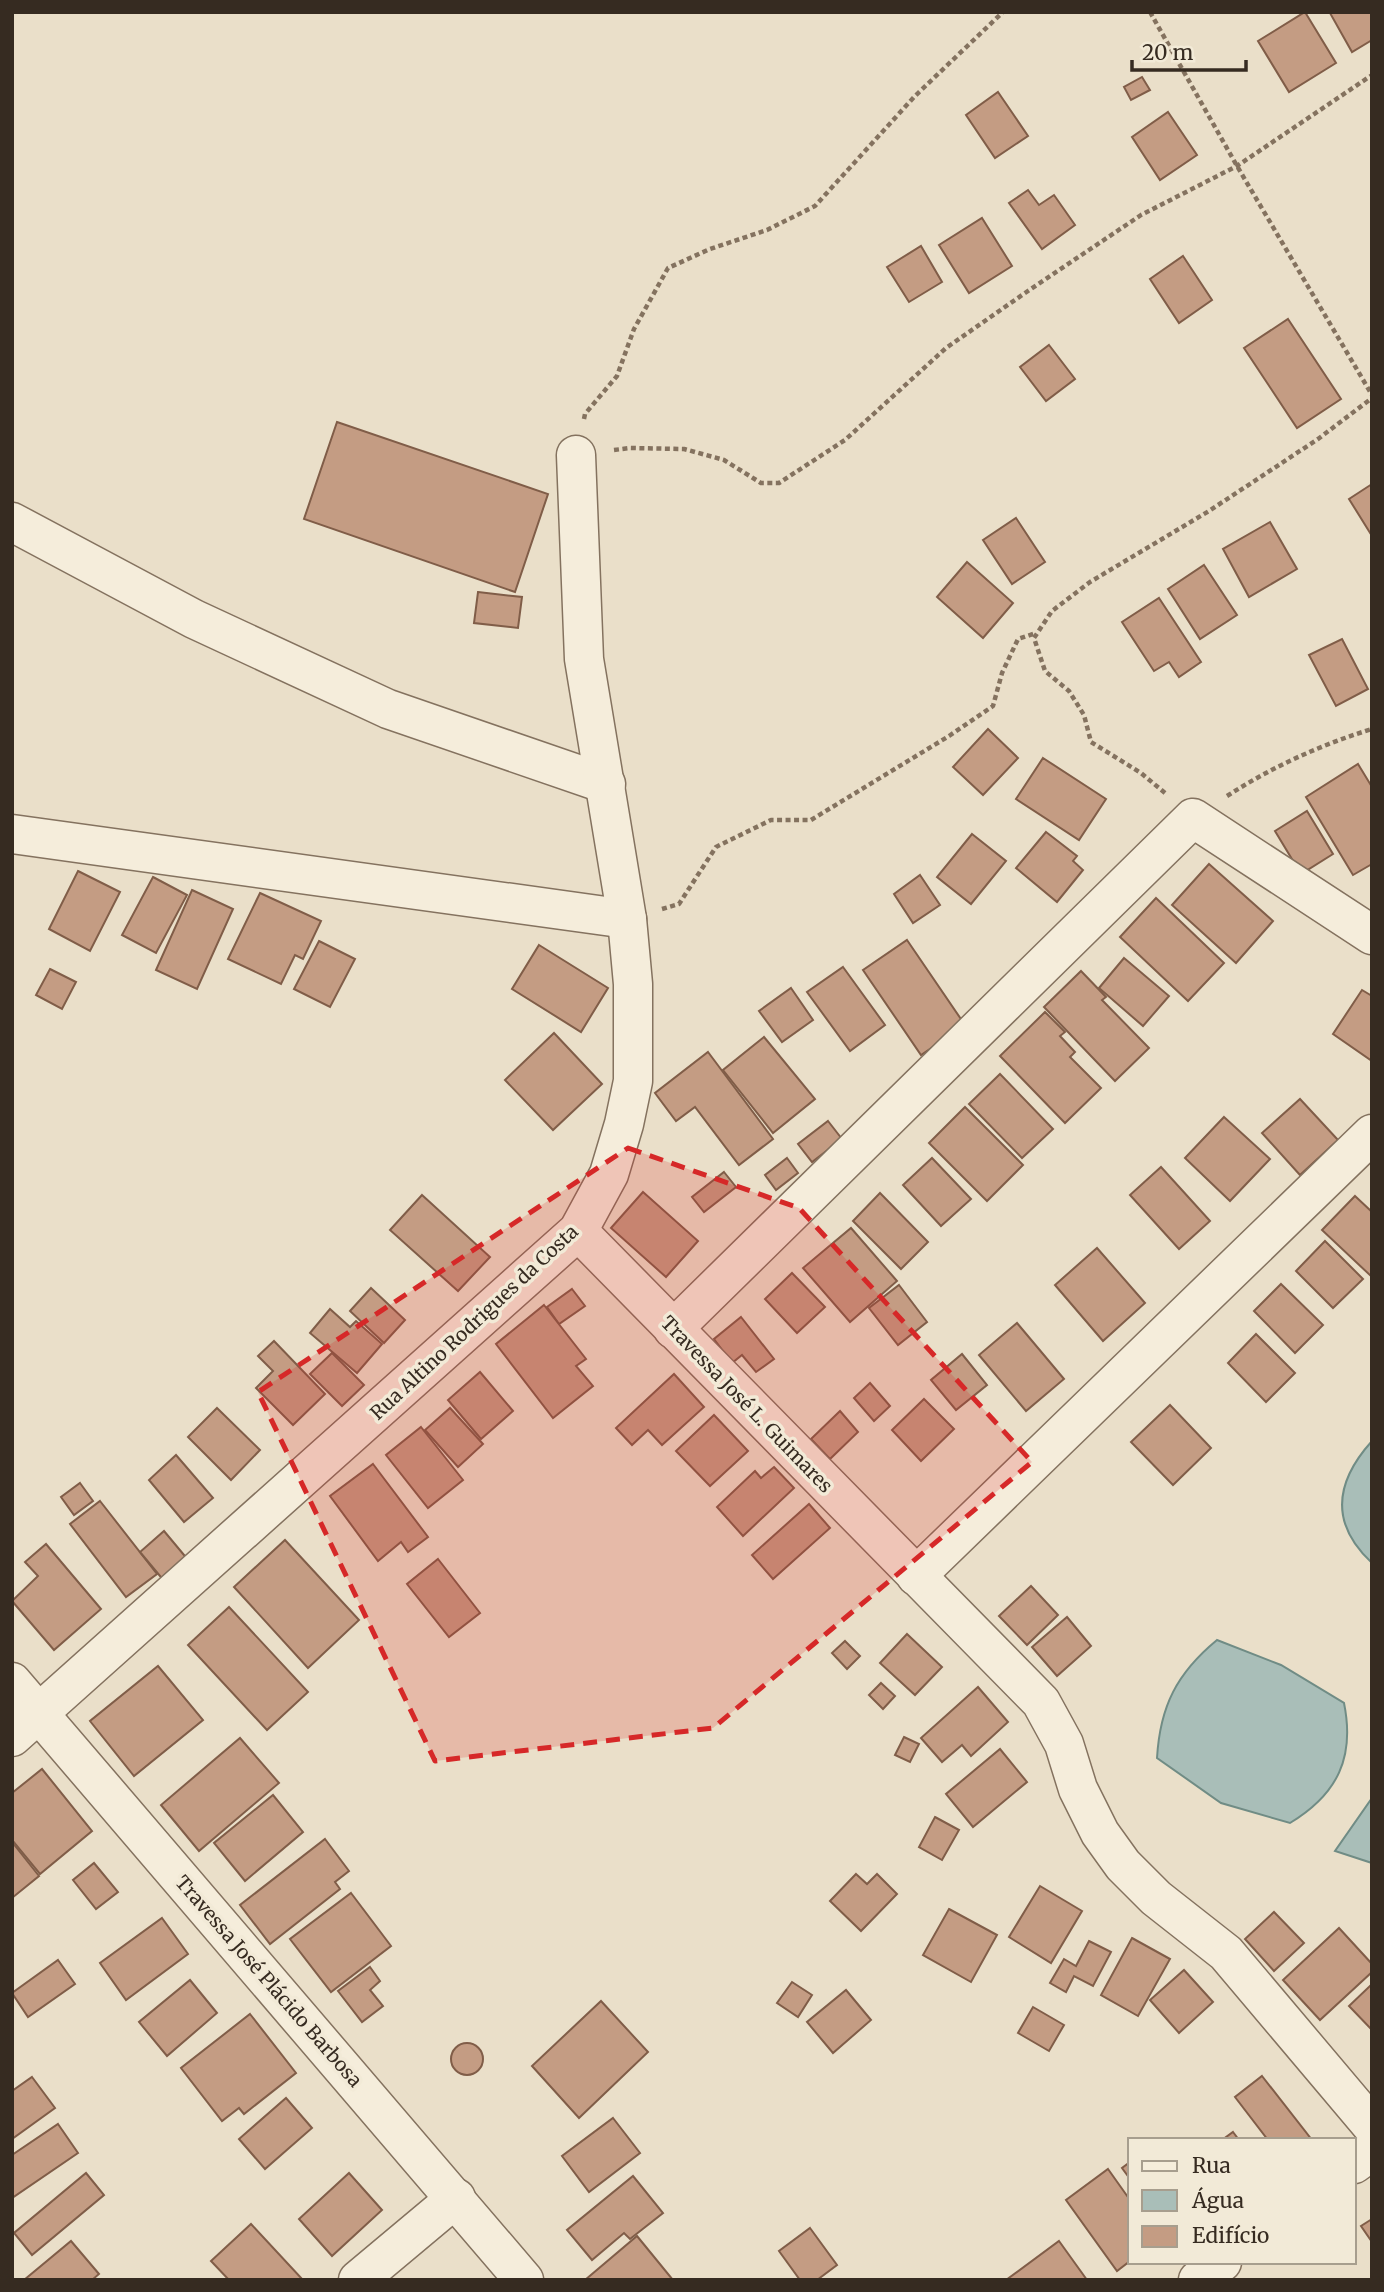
<svg xmlns="http://www.w3.org/2000/svg" width="1384" height="2292" viewBox="0 0 1384 2292" font-family="Merriweather,serif">
<rect width="100%" height="100%" fill="#eadfc9"/>
<!-- water -->
<g fill="#a9beb8" stroke="#708c85" stroke-width="2">
<path d="M1372,1441V1563C1329,1523 1335,1482 1372,1441Z"/>
<path d="M1217,1640L1281,1665L1344,1703C1355,1757 1338,1794 1290,1823L1221,1803L1157,1758C1160,1706 1177,1673 1217,1640Z"/>
<path d="M1372,1798V1863L1335,1851Z"/>
</g>
<!-- building -->
<g fill="#c49c83" stroke="#805d48" stroke-width="2">
<path d="M1305,12L1336,63L1289,92L1258,41Z"/>
<path d="M1332,12H1372V40L1352,52L1330,13Z"/>
<path d="M1142,77L1150,90L1131,100L1124,87Z"/>
<path d="M998,92L1028,136L995,158L966,115Z"/>
<path d="M1168,112L1197,155L1160,180L1132,137Z"/>
<path d="M1028,190L1039,205L1054,195L1075,225L1042,249L1009,203Z"/>
<path d="M982,218L1012,266L969,293L939,245Z"/>
<path d="M921,246L942,282L909,302L887,267Z"/>
<path d="M1183,256L1212,300L1179,323L1150,279Z"/>
<path d="M1288,319L1341,399L1297,428L1244,348Z"/>
<path d="M1049,345L1075,379L1046,401L1020,367Z"/>
<path d="M337,422L548,494L515,592L304,519Z"/>
<path d="M1372,484V536L1349,499Z"/>
<path d="M1016,518L1045,562L1012,584L983,540Z"/>
<path d="M1270,522L1297,569L1249,597L1223,549Z"/>
<path d="M967,562L1013,603L983,638L937,597Z"/>
<path d="M1204,565L1237,615L1200,639L1168,589Z"/>
<path d="M478,592L522,597L518,628L474,623Z"/>
<path d="M1159,598L1201,662L1179,677L1169,662L1154,671L1122,622Z"/>
<path d="M1342,639L1368,689L1336,706L1309,655Z"/>
<path d="M988,729L1018,758L983,795L953,767Z"/>
<path d="M1043,758L1106,799L1079,840L1016,799Z"/>
<path d="M1358,764L1372,787V864L1353,875L1306,797Z"/>
<path d="M1307,811L1333,854L1301,874L1275,831Z"/>
<path d="M1046,832L1077,856L1073,861L1083,870L1057,902L1016,868Z"/>
<path d="M972,834L1006,861L971,904L937,877Z"/>
<path d="M1209,864L1273,921L1236,963L1172,905Z"/>
<path d="M78,871L120,892L90,951L49,929Z"/>
<path d="M920,875L940,905L913,923L894,894Z"/>
<path d="M153,877L187,895L156,953L122,935Z"/>
<path d="M192,890L233,909L197,989L156,970Z"/>
<path d="M260,893L321,921L303,959L295,955L281,984L228,959Z"/>
<path d="M1156,898L1224,963L1188,1001L1120,937Z"/>
<path d="M907,940L965,1025L921,1055L863,970Z"/>
<path d="M319,941L355,959L330,1007L294,989Z"/>
<path d="M539,945L608,988L581,1032L512,989Z"/>
<path d="M1124,958L1169,996L1143,1026L1099,988Z"/>
<path d="M843,967L885,1025L850,1051L807,992Z"/>
<path d="M50,969L76,982L62,1009L36,995Z"/>
<path d="M1081,971L1106,997L1102,1000L1149,1048L1115,1081L1044,1007Z"/>
<path d="M791,988L813,1020L782,1042L759,1011Z"/>
<path d="M1362,990L1372,996V1061L1333,1034Z"/>
<path d="M1045,1012L1065,1032L1060,1036L1075,1052L1070,1057L1101,1088L1065,1123L1000,1056Z"/>
<path d="M554,1033L602,1084L553,1130L505,1080Z"/>
<path d="M764,1037L815,1099L773,1133L723,1070Z"/>
<path d="M708,1052L773,1139L739,1165L695,1107L676,1121L655,1093Z"/>
<path d="M1000,1074L1053,1129L1022,1158L969,1104Z"/>
<path d="M1300,1099L1338,1140L1300,1175L1262,1133Z"/>
<path d="M965,1107L1023,1165L987,1201L929,1143Z"/>
<path d="M1224,1117L1270,1159L1230,1201L1185,1158Z"/>
<path d="M828,1121L842,1139L812,1162L798,1144Z"/>
<path d="M787,1158L798,1173L776,1190L765,1175Z"/>
<path d="M932,1158L971,1199L941,1226L903,1185Z"/>
<path d="M1161,1167L1210,1221L1179,1249L1130,1195Z"/>
<path d="M724,1172L736,1187L704,1212L692,1197Z"/>
<path d="M643,1192L698,1241L666,1277L611,1228Z"/>
<path d="M880,1193L928,1242L901,1269L853,1221Z"/>
<path d="M422,1195L490,1257L458,1291L390,1230Z"/>
<path d="M1355,1196L1372,1212V1277L1322,1230Z"/>
<path d="M851,1228L897,1281L850,1322L803,1268Z"/>
<path d="M1325,1241L1363,1279L1333,1308L1296,1271Z"/>
<path d="M1097,1248L1145,1303L1103,1341L1055,1285Z"/>
<path d="M792,1273L825,1307L797,1333L765,1299Z"/>
<path d="M1281,1284L1323,1325L1295,1353L1254,1311Z"/>
<path d="M899,1285L927,1322L898,1345L869,1308Z"/>
<path d="M371,1288L405,1320L384,1343L350,1311Z"/>
<path d="M572,1289L585,1306L559,1324L547,1307Z"/>
<path d="M544,1305L586,1359L576,1366L593,1386L553,1418L496,1344Z"/>
<path d="M330,1309L350,1327L356,1321L382,1344L357,1373L310,1333Z"/>
<path d="M741,1317L774,1359L756,1372L742,1355L732,1363L714,1339Z"/>
<path d="M1017,1323L1064,1379L1026,1411L979,1355Z"/>
<path d="M1256,1334L1295,1373L1266,1402L1228,1363Z"/>
<path d="M274,1341L325,1394L293,1425L256,1388L273,1371L258,1356Z"/>
<path d="M332,1353L364,1385L342,1406L310,1374Z"/>
<path d="M962,1354L987,1385L956,1410L931,1380Z"/>
<path d="M480,1372L513,1411L481,1439L448,1400Z"/>
<path d="M674,1374L704,1407L662,1445L648,1430L632,1445L616,1428Z"/>
<path d="M870,1383L890,1406L874,1421L854,1398Z"/>
<path d="M924,1399L954,1429L921,1461L892,1430Z"/>
<path d="M1170,1405L1211,1448L1173,1485L1131,1442Z"/>
<path d="M217,1408L260,1450L231,1480L188,1437Z"/>
<path d="M450,1408L483,1444L458,1467L425,1430Z"/>
<path d="M840,1411L858,1432L830,1459L811,1439Z"/>
<path d="M714,1415L748,1451L710,1486L676,1451Z"/>
<path d="M421,1427L463,1480L428,1508L386,1455Z"/>
<path d="M176,1455L213,1498L184,1522L149,1480Z"/>
<path d="M373,1464L428,1537L408,1552L401,1542L378,1561L330,1496Z"/>
<path d="M774,1467L794,1488L743,1536L717,1507L755,1471L761,1478Z"/>
<path d="M80,1483L93,1501L74,1515L61,1497Z"/>
<path d="M100,1501L157,1574L126,1597L70,1524Z"/>
<path d="M809,1504L830,1528L773,1579L752,1555Z"/>
<path d="M164,1531L189,1561L165,1582L140,1552Z"/>
<path d="M285,1540L359,1620L308,1668L234,1587Z"/>
<path d="M46,1544L101,1609L54,1650L12,1601L38,1576L25,1562Z"/>
<path d="M438,1559L480,1613L449,1637L407,1584Z"/>
<path d="M1031,1586L1058,1615L1027,1645L999,1616Z"/>
<path d="M229,1607L308,1692L267,1730L188,1645Z"/>
<path d="M1067,1617L1091,1646L1057,1676L1032,1647Z"/>
<path d="M907,1634L942,1667L915,1695L880,1663Z"/>
<path d="M845,1641L860,1656L847,1669L832,1653Z"/>
<path d="M158,1666L203,1720L134,1776L90,1721Z"/>
<path d="M881,1683L895,1696L883,1709L869,1695Z"/>
<path d="M978,1687L1008,1722L971,1756L962,1745L942,1762L921,1738Z"/>
<path d="M904,1737L919,1744L910,1762L895,1755Z"/>
<path d="M240,1738L279,1783L199,1851L161,1805Z"/>
<path d="M1000,1749L1027,1782L973,1827L946,1794Z"/>
<path d="M42,1769L92,1831L40,1874L12,1840V1793Z"/>
<path d="M273,1795L303,1832L245,1881L214,1843Z"/>
<path d="M935,1817L959,1830L942,1860L919,1847Z"/>
<path d="M325,1839L349,1871L335,1882L340,1889L270,1944L240,1905Z"/>
<path d="M12,1842L39,1876L12,1898Z"/>
<path d="M94,1863L118,1892L96,1909L73,1880Z"/>
<path d="M856,1874L867,1884L877,1874L897,1894L861,1931L830,1901Z"/>
<path d="M1040,1886L1082,1911L1051,1963L1009,1937Z"/>
<path d="M351,1893L391,1946L331,1992L290,1939Z"/>
<path d="M949,1909L997,1935L971,1982L923,1955Z"/>
<path d="M1274,1912L1304,1943L1274,1971L1245,1939Z"/>
<path d="M162,1918L188,1954L126,2000L100,1963Z"/>
<path d="M1339,1928L1372,1964V1972L1320,2020L1283,1980Z"/>
<path d="M1132,1938L1170,1959L1138,2016L1101,1995Z"/>
<path d="M1089,1941L1111,1952L1093,1986L1074,1976L1066,1992L1050,1983L1064,1959L1076,1966Z"/>
<path d="M58,1960L75,1984L28,2017L12,1993Z"/>
<path d="M370,1967L380,1981L370,1990L383,2006L362,2022L338,1991Z"/>
<path d="M1184,1970L1213,2002L1179,2033L1150,2000Z"/>
<path d="M190,1980L217,2013L167,2056L139,2022Z"/>
<path d="M792,1982L812,1995L798,2017L777,2003Z"/>
<path d="M1372,1984V2030L1349,2006Z"/>
<path d="M846,1990L871,2020L833,2053L807,2022Z"/>
<path d="M601,2001L648,2052L579,2118L532,2066Z"/>
<path d="M1033,2007L1064,2025L1049,2051L1018,2033Z"/>
<path d="M250,2014L296,2073L244,2114L239,2108L222,2121L181,2068Z"/>
<circle cx="467" cy="2059" r="16"/>
<path d="M1262,2076L1312,2140H1268L1235,2097Z"/>
<path d="M32,2077L55,2108L12,2139V2091Z"/>
<path d="M286,2098L312,2128L265,2169L239,2139Z"/>
<path d="M613,2118L640,2153L589,2192L562,2156Z"/>
<path d="M58,2124L78,2153L12,2198V2155Z"/>
<path d="M1233,2132L1239,2140H1222Z"/>
<path d="M1130,2162V2179L1122,2168Z"/>
<path d="M1108,2169L1130,2200V2261L1117,2271L1066,2200Z"/>
<path d="M86,2173L104,2195L32,2255L14,2233Z"/>
<path d="M349,2173L382,2210L332,2256L299,2219Z"/>
<path d="M633,2176L663,2213L630,2239L624,2233L592,2260L567,2230Z"/>
<path d="M1372,2219V2242L1361,2226Z"/>
<path d="M251,2224L303,2280H229L211,2261Z"/>
<path d="M810,2228L837,2265L817,2280H800L779,2251Z"/>
<path d="M637,2236L673,2280H585Z"/>
<path d="M71,2241L99,2274L92,2280H24Z"/>
<path d="M1059,2241L1087,2280H1006Z"/>
</g>
<g fill="none" stroke-linecap="round" stroke-linejoin="round">
<defs>
<g id="minor">
<path d="M12,522L194,619L388,709L606,784"/>
<path d="M12,834L627,919"/>
<path d="M578,1231L1041,1702L1064,1744L1078,1789L1100,1833L1123,1865L1156,1898L1226,1953L1372,2126"/>
<path d="M673,1329L1193,818L1372,935"/>
<path d="M916,1576L1372,1134"/>
<path d="M12,1682L524,2280"/>
<path d="M12,1737L578,1231L609,1174L624,1124L633,1081V984L627,919L584,659L576,455"/>
<path d="M1354,2164L1372,2151"/>
<path d="M358,2280L456,2198"/>
<path d="M1198,2280L1222,2262"/>
</g>
</defs>
<!-- minor casing -->
<use href="#minor" stroke="#84725f" stroke-width="41"/>
<!-- path -->
<g stroke="#84725f" stroke-width="4.5" stroke-dasharray="5 3.5" stroke-linecap="butt">
<path d="M1150,12L1237,166L1372,395"/>
<path d="M584,419L585,414L617,376L634,329L668,268L710,249L767,230L815,206L915,96L1003,12"/>
<path d="M614,450L630,448L684,449L724,460L761,483H779L845,440L946,348L1025,293L1141,215L1237,166L1372,75"/>
<path d="M1165,793L1141,773L1091,742L1084,715L1069,691L1045,671L1034,638L1052,611L1090,582L1209,511L1318,439L1372,398"/>
<path d="M1227,796C1272,767 1320,745 1372,729"/>
<path d="M662,909L679,904L716,847L771,820H811L949,736L993,706L1002,673L1018,639L1036,633"/>
</g>
<!-- minor -->
<use href="#minor" stroke="#f5eddb" stroke-width="38"/>
</g>
<!-- marked area -->
<path fill="#d62828" fill-opacity="0.2" stroke="#d62828" stroke-width="5" stroke-dasharray="14 9" stroke-linejoin="round" d="M628,1148L799,1208L1032,1462L713,1728L435,1761L258,1392Z"/>
<g text-anchor="middle" stroke-width="7" stroke-linejoin="round" paint-order="stroke">
<!-- street labels -->
<g font-size="19" fill="#362b21" stroke="#f2ead7">
<text transform="translate(474 1322) rotate(-43)" y="7">Rua Altino Rodrigues da Costa</text>
<text transform="translate(747 1404) rotate(46)" y="7">Travessa José L. Guimares</text>
<text transform="translate(269 1981) rotate(49)" y="7">Travessa José Plácido Barbosa</text>
</g>
</g>
<!-- border -->
<rect width="1384" height="2292" fill="none" stroke="#362b21" stroke-width="28"/>
<!-- legend -->
<rect x="1128" y="2138" width="228" height="126" fill="#f2ead7" stroke="#a79e8e" stroke-width="2"/>
<rect x="1142" y="2161" width="35" height="10" fill="#f5eddb" stroke="#a79e8e" stroke-width="2"/>
<text x="1192" y="2173" font-size="21" fill="#362b21">Rua</text>
<rect x="1142" y="2190" width="35" height="21" fill="#a9beb8" stroke="#a79e8e" stroke-width="2"/>
<text x="1192" y="2208" font-size="21" fill="#362b21">Água</text>
<rect x="1142" y="2226" width="35" height="21" fill="#c49c83" stroke="#a79e8e" stroke-width="2"/>
<text x="1192" y="2243" font-size="21" fill="#362b21">Edifício</text>
<!-- scale -->
<path d="M1132 60v10h114v-10" fill="none" stroke="#362b21" stroke-width="3.5"/>
<text x="1142" y="60" font-size="21" fill="#362b21" stroke="#f2ead7" stroke-width="5" paint-order="stroke">20 m</text>
</svg>
